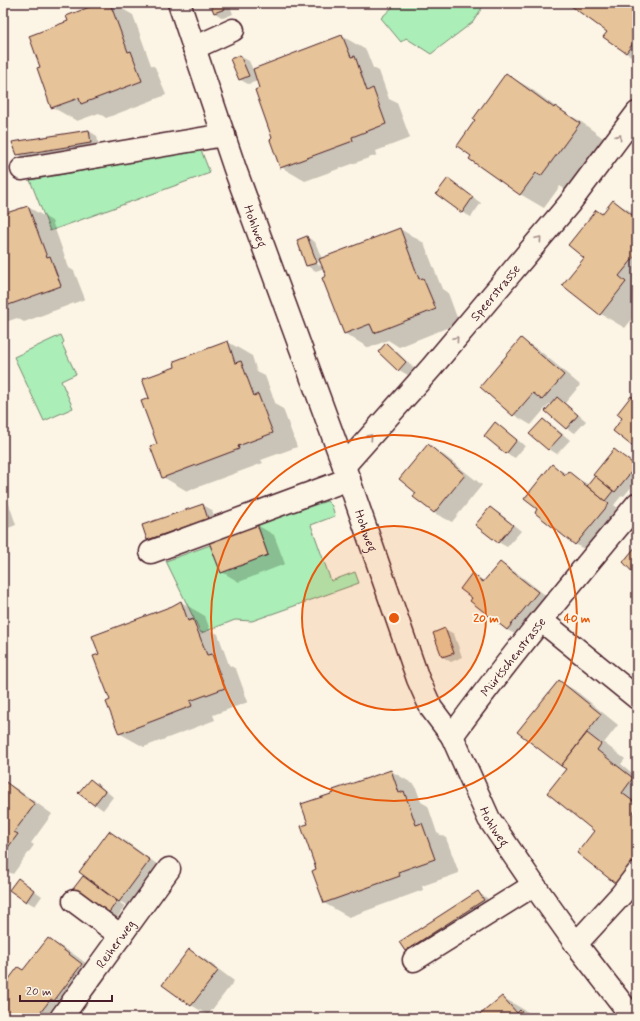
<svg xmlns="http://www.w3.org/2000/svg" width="640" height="1021" viewBox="0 0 640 1021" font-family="Mynerve,sans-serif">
<rect width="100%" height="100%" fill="#fcf5e5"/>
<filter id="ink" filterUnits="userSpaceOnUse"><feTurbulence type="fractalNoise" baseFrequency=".025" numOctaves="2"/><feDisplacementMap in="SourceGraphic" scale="8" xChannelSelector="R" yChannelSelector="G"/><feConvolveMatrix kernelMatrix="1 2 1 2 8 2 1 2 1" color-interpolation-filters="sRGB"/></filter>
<g filter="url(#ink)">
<!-- green -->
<g fill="#abeeb7" stroke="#7a8671">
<path d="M397,3H418L420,5L421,3H485L473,22L431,54L406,38L401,42L381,18Z"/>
<path d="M201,150L210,173L50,231L30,180Z"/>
<path d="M61,335L64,342L62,344L76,374L61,381L73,408L44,421L14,357Z"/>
<path d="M327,501L332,506L335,516L311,525L331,581L355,572L359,583L252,621L235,620L201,633L166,561L210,545L221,573L268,555L257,524Z"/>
</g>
<!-- shadow -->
<g fill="#0003" fill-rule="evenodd">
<path d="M103,3H112L133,15L151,65L155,67L166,95L106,118L99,113L77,121L52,107L41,67L70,22Z"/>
<path d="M211,3H229L233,14L223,18L215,13Z"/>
<path d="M569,3H637V59L626,53L608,32Z"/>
<path d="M342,36L366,50L373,68L379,71L389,99L397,103L410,138L376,151L377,155L305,181L281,167L258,81L248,84L239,79L232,60L240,56L249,61L253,70Z"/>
<path d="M506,74L530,88L557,108L580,121L603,138L566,190L560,186L544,208L520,194L472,156Z"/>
<path d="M89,131L97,136L99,148L26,159L18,154Z"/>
<path d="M448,180L481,203L471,217L462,212Z"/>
<path d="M613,201L637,215V313L625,328L601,314L586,257L603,215Z"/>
<path d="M28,207L52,221L69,268L74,271L85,299L24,322L17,318L3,323V215Z"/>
<path d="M400,229L424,243L442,289L448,293L459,323L399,347L388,340L369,348L344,333L324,268L316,271L307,266V237L315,242L322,259ZM313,259L323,265V267L312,261Z"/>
<path d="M522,340L539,350L580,385L565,403L586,421L575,433L566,428L552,405L549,404L531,425L514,415Z"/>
<path d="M228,342L252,356L257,372L265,376L276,405L283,409L297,447L261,460L263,463L187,491L163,477L150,398L177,367Z"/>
<path d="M386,345L395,350L414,368L408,375L399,370Z"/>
<path d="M637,390V448L624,418L618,414Z"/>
<path d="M543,420L552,425L570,440L557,454L549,449Z"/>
<path d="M496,424L504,429L525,446L515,458L506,453Z"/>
<path d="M428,446L445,456L482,485L452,522L434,513L415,496L417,493Z"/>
<path d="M614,450L637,466V480L624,496L622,495L614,505L625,514L593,554L575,544L552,466L567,474L568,473L589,485Z"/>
<path d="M3,491L5,492L16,525L3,530Z"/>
<path d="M203,505L212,510L216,524L157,544L148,539Z"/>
<path d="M490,508L499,513L521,531L507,547L498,542Z"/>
<path d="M257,525L274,535L285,564L239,582L222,572Z"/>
<path d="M500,563L517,573L554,602L525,639L507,630L472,601L473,598V574L485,582Z"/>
<path d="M181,602L205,616L210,630L218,634L229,665L236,669L248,702L213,715L215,720L144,747L119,733L111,701L172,607Z"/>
<path d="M445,629L454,634L462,657L451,662L443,657Z"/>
<path d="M559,681L576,691L618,725L604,743L625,759L621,764L637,777V896L622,887L567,769L518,732Z"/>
<path d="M391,771L415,785L421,802L428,806L437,833L446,838L459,873L422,886L423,890L349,917L324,903L309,824L335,793Z"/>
<path d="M90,780L99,785L113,797L103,810L80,793Z"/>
<path d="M3,781L17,789L52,814L31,843L34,845L13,874L6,871L3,876Z"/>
<path d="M110,832L127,842L166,871L137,911L121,902L120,903L125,906L117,918L108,913L83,877L90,881L91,880Z"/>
<path d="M18,879L42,896L35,906L26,901Z"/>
<path d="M478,893L487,898L492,905L415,955L406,950Z"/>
<path d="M48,939L72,953L106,978L79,1015L75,1012L71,1018H3V988L24,971Z"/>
<path d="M189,950L206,960L234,981L208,1015L191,1005Z"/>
<path d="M502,997L538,1018H477Z"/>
</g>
<!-- building -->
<g fill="#e6c398" stroke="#4a1f2b">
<path d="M100,3H110L128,52L131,51L142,81L81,104L79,98L51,108L37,68L40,67L29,36L68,21L66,16Z"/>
<path d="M210,3H223L225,9L214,13Z"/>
<path d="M567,3H637V38L626,53L603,37L607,32Z"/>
<path d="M342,35L351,57L355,56L367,91L373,88L386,124L352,137L353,141L280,168L270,140L272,138L255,90L259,88L253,69Z"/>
<path d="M240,55L249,76L239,80L230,59Z"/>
<path d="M506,73L554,108L555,106L580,123L541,176L536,173L520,195L469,159L471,156L457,146L475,120L473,119Z"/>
<path d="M89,130L91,143L17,155L12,142Z"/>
<path d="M448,178L473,197L462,213L436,194Z"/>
<path d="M613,200L637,219V254L619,276L626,282L600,315L562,285L584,258L568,245L596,210L602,214Z"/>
<path d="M28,206L47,257L50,256L61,286L3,307V214Z"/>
<path d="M400,228L419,279L423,278L436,309L374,333L370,324L344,334L322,278L326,276L319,259Z"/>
<path d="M307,236L317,263L306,266L297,240Z"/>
<path d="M521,338L564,375L542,400L533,393L513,416L480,387Z"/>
<path d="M228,341L235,363L241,361L254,396L258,394L273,433L238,446L239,449L162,478L150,446L157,444L141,401L149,398L142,379L175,367L174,361Z"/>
<path d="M386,343L406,362L398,371L378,352Z"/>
<path d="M631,396L637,400V450L613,431L622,418L617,414Z"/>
<path d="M557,397L578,415L566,429L545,411Z"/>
<path d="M543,419L562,435L548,450L529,434Z"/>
<path d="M495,422L517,440L506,454L484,436Z"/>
<path d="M428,444L465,475L434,513L413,497L416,493L399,479Z"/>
<path d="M614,449L636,466L615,492L593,475Z"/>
<path d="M552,464L565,475L568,471L609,504L575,545L535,513L537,509L524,499Z"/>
<path d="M595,476L613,491L605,501L587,486Z"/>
<path d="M203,504L208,519L147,540L142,525Z"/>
<path d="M490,507L513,525L498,543L475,525Z"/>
<path d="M257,524L268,555L221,573L209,542Z"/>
<path d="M637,545V577L623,562Z"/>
<path d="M500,562L538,592L507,630L470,601L472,598L460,589L472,573L483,582Z"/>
<path d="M181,601L188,621L193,619L207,655L212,654L225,688L190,701L192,706L119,734L106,702L110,700L93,656L99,654L92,636L172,606Z"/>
<path d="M445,628L454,653L442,657L433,633Z"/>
<path d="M559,680L601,714L561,766L517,732Z"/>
<path d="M587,733L601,744L597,750L633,778L622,793L637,804V807L633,812L637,815V868L621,888L577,853L594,831L547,793L566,769L561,766Z"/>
<path d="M391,770L399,793L404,791L416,825L422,823L435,859L398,872L400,876L324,903L312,871L316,869L301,826L308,824L301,804L334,793L333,790Z"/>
<path d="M90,779L105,791L94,805L78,793Z"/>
<path d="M3,780L35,804L14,832L18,834L3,854Z"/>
<path d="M109,831L150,860L119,902L79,872Z"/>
<path d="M83,876L117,901L108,914L73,889Z"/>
<path d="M18,878L34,890L26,902L9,890Z"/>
<path d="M478,891L484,900L405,951L399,942Z"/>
<path d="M48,938L82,964L54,1001L51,999L36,1018H3V987L18,967L23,970Z"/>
<path d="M189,949L218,971L191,1006L162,985Z"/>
<path d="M502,996L517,1013L520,1010L527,1018H476Z"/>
</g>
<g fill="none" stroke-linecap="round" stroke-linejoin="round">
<defs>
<g id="minor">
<path id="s1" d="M179,3L235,169L344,466L418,679L431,708L452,736L489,819L534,885L576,944L633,1018"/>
<path d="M194,48L233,30"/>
<path d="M22,169L224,135"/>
<path id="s2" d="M344,466L431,368L569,204L637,113"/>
<path d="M151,552L349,479"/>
<path d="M542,621L637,698"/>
<path id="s3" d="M452,736C510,656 574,580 637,504"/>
<path d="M74,901L121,936"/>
<path d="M576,944L621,895L637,874"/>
<path d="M414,960L534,885"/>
<path id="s4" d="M61,1018L169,869"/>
</g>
</defs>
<!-- minor casing -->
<use href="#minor" stroke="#4a1f2b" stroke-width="25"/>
<!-- minor -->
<use href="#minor" stroke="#fcf5e5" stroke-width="22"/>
</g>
<!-- one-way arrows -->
<defs><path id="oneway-chevron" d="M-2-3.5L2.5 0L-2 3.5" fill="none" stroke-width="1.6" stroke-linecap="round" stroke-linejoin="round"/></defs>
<g stroke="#a38a88">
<use href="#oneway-chevron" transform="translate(619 137) rotate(-53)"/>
<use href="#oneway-chevron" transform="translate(539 239) rotate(-50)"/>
<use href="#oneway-chevron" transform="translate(456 339) rotate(-50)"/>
<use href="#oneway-chevron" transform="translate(370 437) rotate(-48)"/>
</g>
</g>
<!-- distance rings -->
<circle cx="394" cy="618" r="92" fill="#e8590c" fill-opacity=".12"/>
<g fill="none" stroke="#e8590c" stroke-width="2">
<circle cx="394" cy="618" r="92"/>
<circle cx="394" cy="618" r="183"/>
</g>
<g text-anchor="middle" stroke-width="3.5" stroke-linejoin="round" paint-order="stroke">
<!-- street labels -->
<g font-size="13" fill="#4a1f2b" stroke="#fcf5e5">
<text dy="5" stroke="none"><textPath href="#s1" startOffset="236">Hohlweg</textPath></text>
<text dy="5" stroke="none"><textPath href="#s2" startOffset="230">Speerstrasse</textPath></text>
<text dy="5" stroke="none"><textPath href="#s1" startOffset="560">Hohlweg</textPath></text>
<text dy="5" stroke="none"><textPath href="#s3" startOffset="100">Mürtschenstrasse</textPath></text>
<text dy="5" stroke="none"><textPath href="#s1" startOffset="884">Hohlweg</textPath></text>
<text dy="5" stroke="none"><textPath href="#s4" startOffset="92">Reiherweg</textPath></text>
</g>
</g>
<circle cx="394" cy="618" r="6" fill="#e8590c" stroke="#fcf5e5" stroke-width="2"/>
<g font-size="12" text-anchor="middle" font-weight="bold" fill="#e8590c" stroke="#fcf5e5" stroke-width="3.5" stroke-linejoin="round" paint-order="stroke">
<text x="486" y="622">20 m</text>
<text x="577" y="622">40 m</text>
</g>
<!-- margin -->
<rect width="640" height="1021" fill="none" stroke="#fcf5e5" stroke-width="16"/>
<rect x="8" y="8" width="624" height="1005" fill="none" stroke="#4a1f2b" stroke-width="1.5" filter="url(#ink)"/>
<!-- scale -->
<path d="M20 995v6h92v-6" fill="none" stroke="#4a1f2b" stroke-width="2"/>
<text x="26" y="995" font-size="12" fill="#4a1f2b" stroke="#fcf5e5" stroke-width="3" paint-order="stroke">20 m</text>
</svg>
